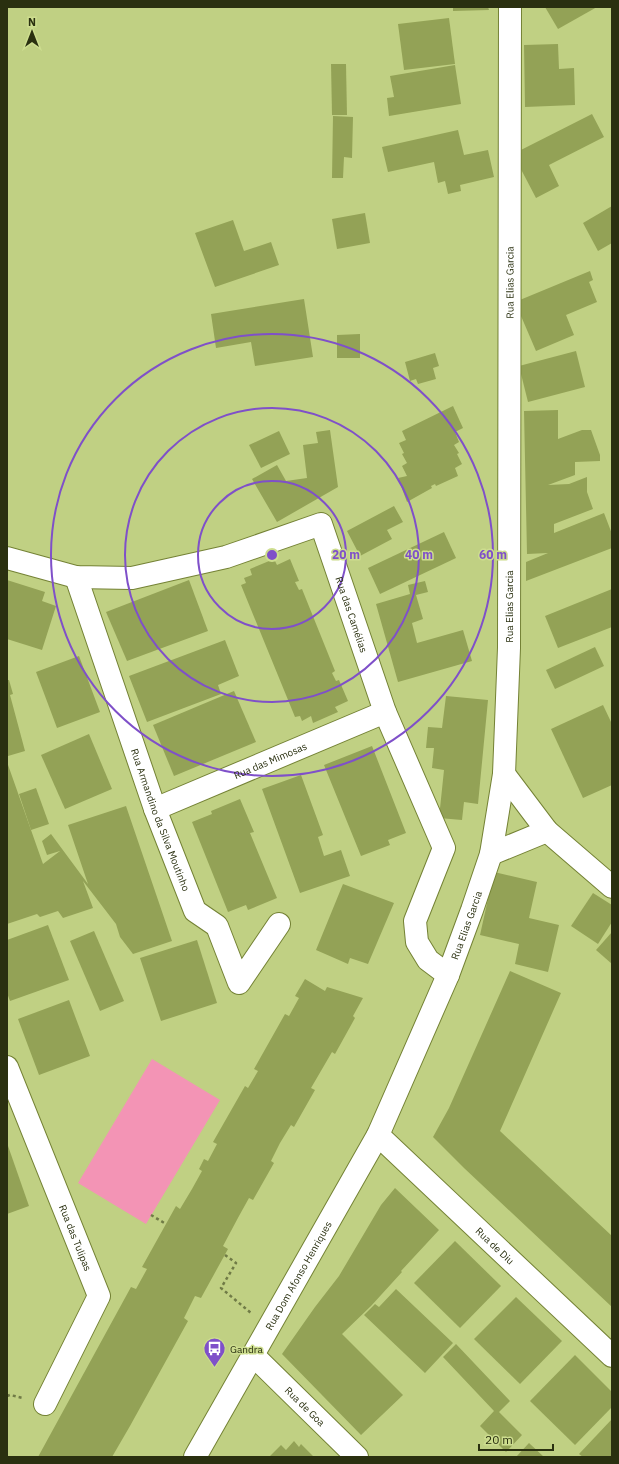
<svg xmlns="http://www.w3.org/2000/svg" width="619" height="1464" viewBox="0 0 619 1464" font-family="'IBM Plex Sans',sans-serif">
<rect width="100%" height="100%" fill="#c0d083"/>
<!-- green -->
<path fill="#f394b5" d="M152,1059L220,1100L146,1224L78,1183Z"/>
<!-- building -->
<g fill="#93a256">
<path d="M453,7H488L489,10L453,11Z"/>
<path d="M545,7H597L558,29Z"/>
<path d="M449,18L455,64L404,70L398,24Z"/>
<path d="M558,44L559,69L574,68L575,105L525,107L524,45Z"/>
<path d="M331,64H346L347,115H332Z"/>
<path d="M455,65L461,104L389,116L387,98L394,97L390,76Z"/>
<path d="M592,114L604,137L549,165L559,186L536,198L513,154Z"/>
<path d="M333,116L353,117L352,158L344,157L343,178H332Z"/>
<path d="M458,130L464,155L488,150L494,177L460,185L461,191L448,194L445,181L438,183L434,162L388,172L382,147Z"/>
<path d="M612,206V243L598,251L583,223Z"/>
<path d="M365,213L370,243L337,249L332,219Z"/>
<path d="M233,220L244,251L271,242L279,265L215,287L195,233Z"/>
<path d="M590,271L593,280L589,282L597,302L566,315L574,335L536,351L515,302Z"/>
<path d="M304,299L313,357L255,366L251,342L216,348L211,314Z"/>
<path d="M360,334V358H337V335Z"/>
<path d="M576,351L585,387L528,402L519,366Z"/>
<path d="M435,353L439,366L433,368L436,379L418,384L416,379L410,381L405,362Z"/>
<path d="M453,406L463,428L455,432L459,442L454,445L459,453L457,454L462,464L455,468L458,476L436,486L435,484L431,486L432,488L407,502L398,478L407,476L402,466L407,463L402,454L404,453L399,443L406,440L402,431Z"/>
<path d="M558,410V439L582,430H591L600,455V461L575,462V475L548,485L569,484L587,477V492L593,509L554,524V533L604,513L612,534V548L526,581V562L548,553L527,554L524,411Z"/>
<path d="M330,430L338,487L277,522L252,479L277,465L286,481L307,478L303,445L318,443L316,432Z"/>
<path d="M279,431L290,454L261,468L249,445Z"/>
<path d="M394,506L403,522L387,530L392,539L360,556L347,531Z"/>
<path d="M444,532L456,558L380,594L368,568Z"/>
<path d="M274,559L277,565L290,559L299,581L295,582L299,590L302,589L335,671L332,673L336,681L339,680L348,701L335,707L338,712L313,723L311,716L302,721L300,716L295,717L241,585L246,583L244,578L252,575L250,569Z"/>
<path d="M7,580L45,592L42,601L56,606L42,650L7,639Z"/>
<path d="M189,580L208,631L127,661L106,612Z"/>
<path d="M425,581L428,592L416,595L423,619L412,623L417,643L463,630L472,661L398,682L376,604L410,594L408,585Z"/>
<path d="M612,589V627L558,648L545,616Z"/>
<path d="M225,640L239,676L218,685L221,694L147,722L129,676Z"/>
<path d="M595,647L604,666L555,689L546,670Z"/>
<path d="M79,656L100,712L57,728L36,672Z"/>
<path d="M7,680H9L13,694L10,695L25,751L8,756Z"/>
<path d="M234,691L256,742L174,776L153,725Z"/>
<path d="M446,696L488,700L478,804L464,802L462,820L439,818L444,770L432,768L434,748H426L428,727L442,728Z"/>
<path d="M603,705L612,724V785L583,798L551,729Z"/>
<path d="M89,734L112,789L65,809L41,755Z"/>
<path d="M372,746L406,833L388,840L390,845L361,856L324,765Z"/>
<path d="M7,762L43,864L60,851L47,855L42,841L51,834L88,884L68,825L126,806L172,941L133,954L120,937L116,924L83,881L93,908L63,918L58,911L40,917L37,914L7,924Z"/>
<path d="M301,775L323,835L318,837L324,856L341,850L350,876L300,893L262,789Z"/>
<path d="M36,788L49,824L31,830L19,794Z"/>
<path d="M240,799L254,832L250,833L277,898L248,910L246,905L228,912L192,822L212,814L211,811Z"/>
<path d="M494,872L537,882L529,918L559,925L548,972L515,964L519,944L480,935Z"/>
<path d="M343,884L394,903L368,964L350,958L348,964L316,950Z"/>
<path d="M593,893L612,905V922L598,944L571,926Z"/>
<path d="M48,925L69,980L10,1001L7,993V940Z"/>
<path d="M94,931L124,1001L100,1011L70,941Z"/>
<path d="M612,932V964L596,950Z"/>
<path d="M197,940L217,1003L161,1021L140,958Z"/>
<path d="M510,971L561,993L500,1131L612,1236V1307L464,1168L433,1137L449,1108Z"/>
<path d="M305,979L325,991L327,987L363,998L353,1016L355,1018L335,1054L332,1052L311,1088L315,1090L294,1127L291,1125L280,1143L271,1161L274,1163L253,1200L249,1198L239,1216L223,1246L228,1249L201,1298L195,1296L184,1318L188,1321L130,1426L112,1457H38L131,1287L136,1289L147,1269L142,1267L176,1206L180,1209L192,1189L202,1171L199,1169L204,1159L208,1161L217,1144L213,1142L245,1086L248,1088L258,1071L254,1069L285,1014L289,1016L299,998L295,996Z"/>
<path d="M69,1000L90,1056L39,1075L18,1019Z"/>
<path d="M7,1143L29,1206L7,1214Z"/>
<path d="M395,1188L439,1230L401,1271L402,1272L371,1306L342,1334L403,1395L361,1435L282,1354L315,1307L339,1276L381,1205Z"/>
<path d="M455,1241L501,1286L460,1328L414,1283Z"/>
<path d="M396,1289L453,1343L425,1373L364,1315L375,1304L379,1307Z"/>
<path d="M516,1297L562,1341L520,1384L474,1339Z"/>
<path d="M456,1344L510,1401L499,1412L522,1435L506,1452L480,1426L494,1411L443,1357Z"/>
<path d="M575,1355L612,1392V1407L575,1445L530,1401Z"/>
<path d="M612,1419V1457H583L579,1454Z"/>
<path d="M294,1441L299,1447L301,1444L314,1457H269L281,1445L286,1450Z"/>
<path d="M529,1443L544,1457H516Z"/>
</g>
<g fill="none" stroke-linecap="round" stroke-linejoin="round">
<defs>
<g id="minor">
<path id="s1" d="M7,558L76,577L132,578L226,557L321,524L385,712L444,848L415,921L417,942L428,960L448,975"/>
<path id="s2" d="M76,577L155,809L195,911L217,926L239,983L279,924"/>
<path d="M504,774L547,831L612,887"/>
<path id="s3" d="M155,809L385,712"/>
<path d="M491,854L547,831"/>
<path id="s4" d="M7,1067L99,1296L45,1404"/>
<path id="s5" d="M378,1135L612,1356"/>
<path id="s6" d="M253,1355L357,1457"/>
</g>
<g id="secondary">
<path id="s7" d="M195,1457L378,1135L448,975L472,910L491,854L504,774L509,648L510,7"/>
</g>
</defs>
<!-- minor casing -->
<use href="#minor" stroke="#748235" stroke-width="24"/>
<!-- secondary casing -->
<use href="#secondary" stroke="#748235" stroke-width="24"/>
<!-- path -->
<g stroke="#707b46" stroke-width="2.5" stroke-dasharray="3 3" stroke-linecap="butt">
<path d="M151,1215L166,1224"/>
<path d="M225,1255L236,1263L221,1288L251,1313"/>
<path d="M7,1396L10,1395L23,1398"/>
</g>
<!-- minor -->
<use href="#minor" stroke="#fff" stroke-width="22"/>
<!-- secondary -->
<use href="#secondary" stroke="#fff" stroke-width="22"/>
</g>
<!-- distance rings -->
<g fill="none" stroke="#7f50c9" stroke-width="2">
<circle cx="272" cy="555" r="74"/>
<circle cx="272" cy="555" r="147"/>
<circle cx="272" cy="555" r="221"/>
</g>
<!-- icons -->
<defs>
<symbol id="bus-pin" viewBox="-11 -11 22 30"><path d="M0 17L-7.5 6A9.5 9.5 0 1 1 7.5 6Z" fill="#7f50c9" stroke="#cddd8f"/><path d="M-5-6H5V4H4V6H2V4H-2V6H-4V4H-5ZM-3.5-4V0h7V-4ZM-3.5 1.2v1.5H-2V1.2ZM2 1.2v1.5H3.5V1.2Z" fill="#fff"/></symbol>
</defs>
<g fill-rule="evenodd">
<use href="#bus-pin" x="202" y="1336" width="25" height="34"/>
</g>
<g text-anchor="middle" stroke-width="3" stroke-linejoin="round" paint-order="stroke">
<!-- street labels -->
<g font-size="10" fill="#2a3010" stroke="#cddd8f">
<text dy="4" stroke="none"><textPath href="#s7" startOffset="1246">Rua Elias Garcia</textPath></text>
<text dy="4" stroke="none"><textPath href="#s7" startOffset="922">Rua Elias Garcia</textPath></text>
<text dy="4" stroke="none"><textPath href="#s1" startOffset="420">Rua das Camélias</textPath></text>
<text dy="4" stroke="none"><textPath href="#s3" startOffset="125">Rua das Mimosas</textPath></text>
<text dy="4" stroke="none"><textPath href="#s2" startOffset="257">Rua Armandino da Silva Moutinho</textPath></text>
<text dy="4" stroke="none"><textPath href="#s7" startOffset="598">Rua Elias Garcia</textPath></text>
<text dy="4" stroke="none"><textPath href="#s4" startOffset="184">Rua das Tulipas</textPath></text>
<text dy="4" stroke="none"><textPath href="#s5" startOffset="161">Rua de Diu</textPath></text>
<text dy="4" stroke="none"><textPath href="#s7" startOffset="209">Rua Dom Afonso Henriques</textPath></text>
<text dy="4" stroke="none"><textPath href="#s6" startOffset="73">Rua de Goa</textPath></text>
</g>
<!-- poi labels -->
<g font-size="10" fill="#2a3010" stroke="#cddd8f" text-anchor="start">
<text x="230" y="1353">Gandra</text>
</g>
</g>
<circle cx="272" cy="555" r="6" fill="#7f50c9" stroke="#cddd8f" stroke-width="2"/>
<g font-size="12" text-anchor="middle" font-weight="bold" fill="#7f50c9" stroke="#cddd8f" stroke-width="3" stroke-linejoin="round" paint-order="stroke">
<text x="346" y="559">20 m</text>
<text x="419" y="559">40 m</text>
<text x="493" y="559">60 m</text>
</g>
<!-- border -->
<rect width="619" height="1464" fill="none" stroke="#2a3010" stroke-width="16"/>
<!-- north arrow -->
<g transform="translate(32 32)" stroke="#cddd8f" stroke-width="3" paint-order="stroke">
<path d="M0-3L7 15L0 10L-7 15Z" fill="#2a3010"/>
<text y="-6" font-size="11" font-weight="bold" text-anchor="middle" fill="#2a3010">N</text>
</g>
<!-- scale -->
<path d="M479 1444v6h74v-6" fill="none" stroke="#2a3010" stroke-width="2"/>
<text x="485" y="1444" font-size="12" fill="#2a3010" stroke="#cddd8f" stroke-width="3" paint-order="stroke">20 m</text>
</svg>
